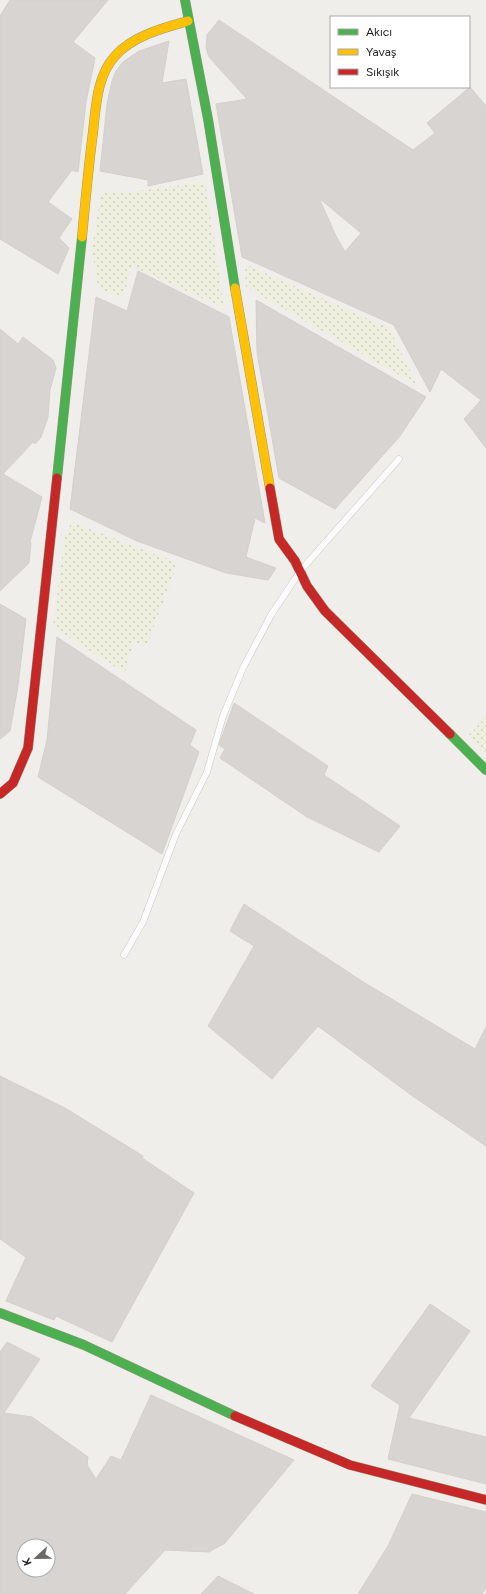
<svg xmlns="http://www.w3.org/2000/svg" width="486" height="1594" viewBox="0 0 486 1594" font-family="Figtree,sans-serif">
<defs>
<pattern id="farmland-dots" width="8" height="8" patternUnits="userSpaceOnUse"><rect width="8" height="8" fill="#efefdf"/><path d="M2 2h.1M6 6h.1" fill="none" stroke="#cdcdbf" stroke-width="1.8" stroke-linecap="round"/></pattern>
</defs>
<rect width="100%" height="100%" fill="#f0eeeb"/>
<!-- farmland -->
<g fill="url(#farmland-dots)">
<path d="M205,182L224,308L131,266L124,298L98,288L92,249L101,193L130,192Z"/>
<path d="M245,264L389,328L418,386L246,287Z"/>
<path d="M72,522L178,563L147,644L133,643L125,673L53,627L65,535Z"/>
<path d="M486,717V755L468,736Z"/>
</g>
<!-- building -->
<g fill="#d7d4d2" stroke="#d3d0cc" fill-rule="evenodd">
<path d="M10,0H108L73,42L95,58L86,102L78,172L72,170L48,202L72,219L59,238L69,248L58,274L0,239V16Z"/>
<path d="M219,20L413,150L435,133L427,123L470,87L486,106V448L464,419L481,400L441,369L430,392L394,325L242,257L216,104L247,99L209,57L206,48L207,35ZM319,198L361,233L345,252L336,236Z"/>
<path d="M169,41L162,83L186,79L203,174L148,186V180L100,171L107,104L112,81L116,71L123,62L139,51Z"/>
<path d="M138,271L229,317L265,523L255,518L246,557L276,568L268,580L226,573L137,541L70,509L96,297L127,311Z"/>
<path d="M256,300L426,397L400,436L335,509L279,478L257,352Z"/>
<path d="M0,329L18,344L23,337L53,360L56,368L50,390L48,417L41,437L35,444L33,442L3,474L42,497L30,542L31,543L29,563L0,591Z"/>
<path d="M0,604L26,619L18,686L10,731L0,739Z"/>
<path d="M57,637L196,730L190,745L199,752L162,854L38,777L47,740Z"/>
<path d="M234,703L328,766L324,775L400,826L379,852L307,817L220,758L225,749L219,745Z"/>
<path d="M244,904L365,983L475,1049L486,1027V1146L414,1097L318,1026L272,1079L208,1026L254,946L230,931Z"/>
<path d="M0,1076L65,1108L143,1156L142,1158L194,1193L112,1342L56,1316L54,1320L6,1301L26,1257L0,1239Z"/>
<path d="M430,1304L470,1331L409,1418L486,1437V1484L388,1459L400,1405L371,1386Z"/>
<path d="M7,1342L40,1359L4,1413L32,1417L88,1457L87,1465L96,1479L111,1456L121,1460L151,1395L294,1460L225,1543L209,1552L165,1550L125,1594H0V1352ZM24,1546H48V1570H24Z"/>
<path d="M412,1494L486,1512V1588L482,1594H358L388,1546Z"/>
<path d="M218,1576L254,1594H201Z"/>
</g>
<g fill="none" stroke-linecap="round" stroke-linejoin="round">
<defs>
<path id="lane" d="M124,955L143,922L176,834L207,772L223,716L243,668L271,615L301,570L399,459"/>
<g id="fast">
<path d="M185,0L208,119L235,288"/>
<path d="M57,478L82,237"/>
<path d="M450,734L486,770"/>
<path d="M0,1313L84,1345L235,1416"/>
</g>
<g id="slow">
<path d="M82,237C85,205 88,172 92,140C96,112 95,78 115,56C132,36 163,28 188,21"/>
<path d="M235,288L270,488"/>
</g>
<g id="jam">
<path d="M270,488L279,539L295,561L307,586L325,611L450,734"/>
<path d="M0,794L13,783L28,748L57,478"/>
<path d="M235,1416L350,1465L486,1500"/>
</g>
</defs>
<!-- lane casing -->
<use href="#lane" stroke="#c9c8c7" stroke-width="7"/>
<!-- fast casing -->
<use href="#fast" stroke="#999a82" stroke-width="10"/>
<!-- slow casing -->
<use href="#slow" stroke="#999a82" stroke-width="10"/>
<!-- jam casing -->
<use href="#jam" stroke="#999a82" stroke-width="10"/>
<!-- lane -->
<use href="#lane" stroke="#fdfcfc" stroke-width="6"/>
<!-- fast -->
<use href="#fast" stroke="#4caf50" stroke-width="9"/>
<!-- slow -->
<use href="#slow" stroke="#ffc107" stroke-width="9"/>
<!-- jam -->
<use href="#jam" stroke="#c62828" stroke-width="9"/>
</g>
<!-- legend -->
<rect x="330" y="16" width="140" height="72" fill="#ffffff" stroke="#a7a7a7"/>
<rect x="338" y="29" width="20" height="6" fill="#4caf50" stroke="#a7a7a7"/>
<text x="366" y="36" font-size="12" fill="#222222">Akıcı</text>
<rect x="338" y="49" width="20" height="6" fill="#ffc107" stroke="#a7a7a7"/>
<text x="366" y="56" font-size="12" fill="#222222">Yavaş</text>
<rect x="338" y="69" width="20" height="6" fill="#c62828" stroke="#a7a7a7"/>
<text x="366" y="76" font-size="12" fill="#222222">Sıkışık</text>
<!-- north arrow -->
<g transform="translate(36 1558) rotate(248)"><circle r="19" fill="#ffffff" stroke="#a7a7a7"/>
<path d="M0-3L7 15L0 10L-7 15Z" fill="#6a6968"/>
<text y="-6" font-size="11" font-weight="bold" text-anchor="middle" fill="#222222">K</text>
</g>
</svg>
